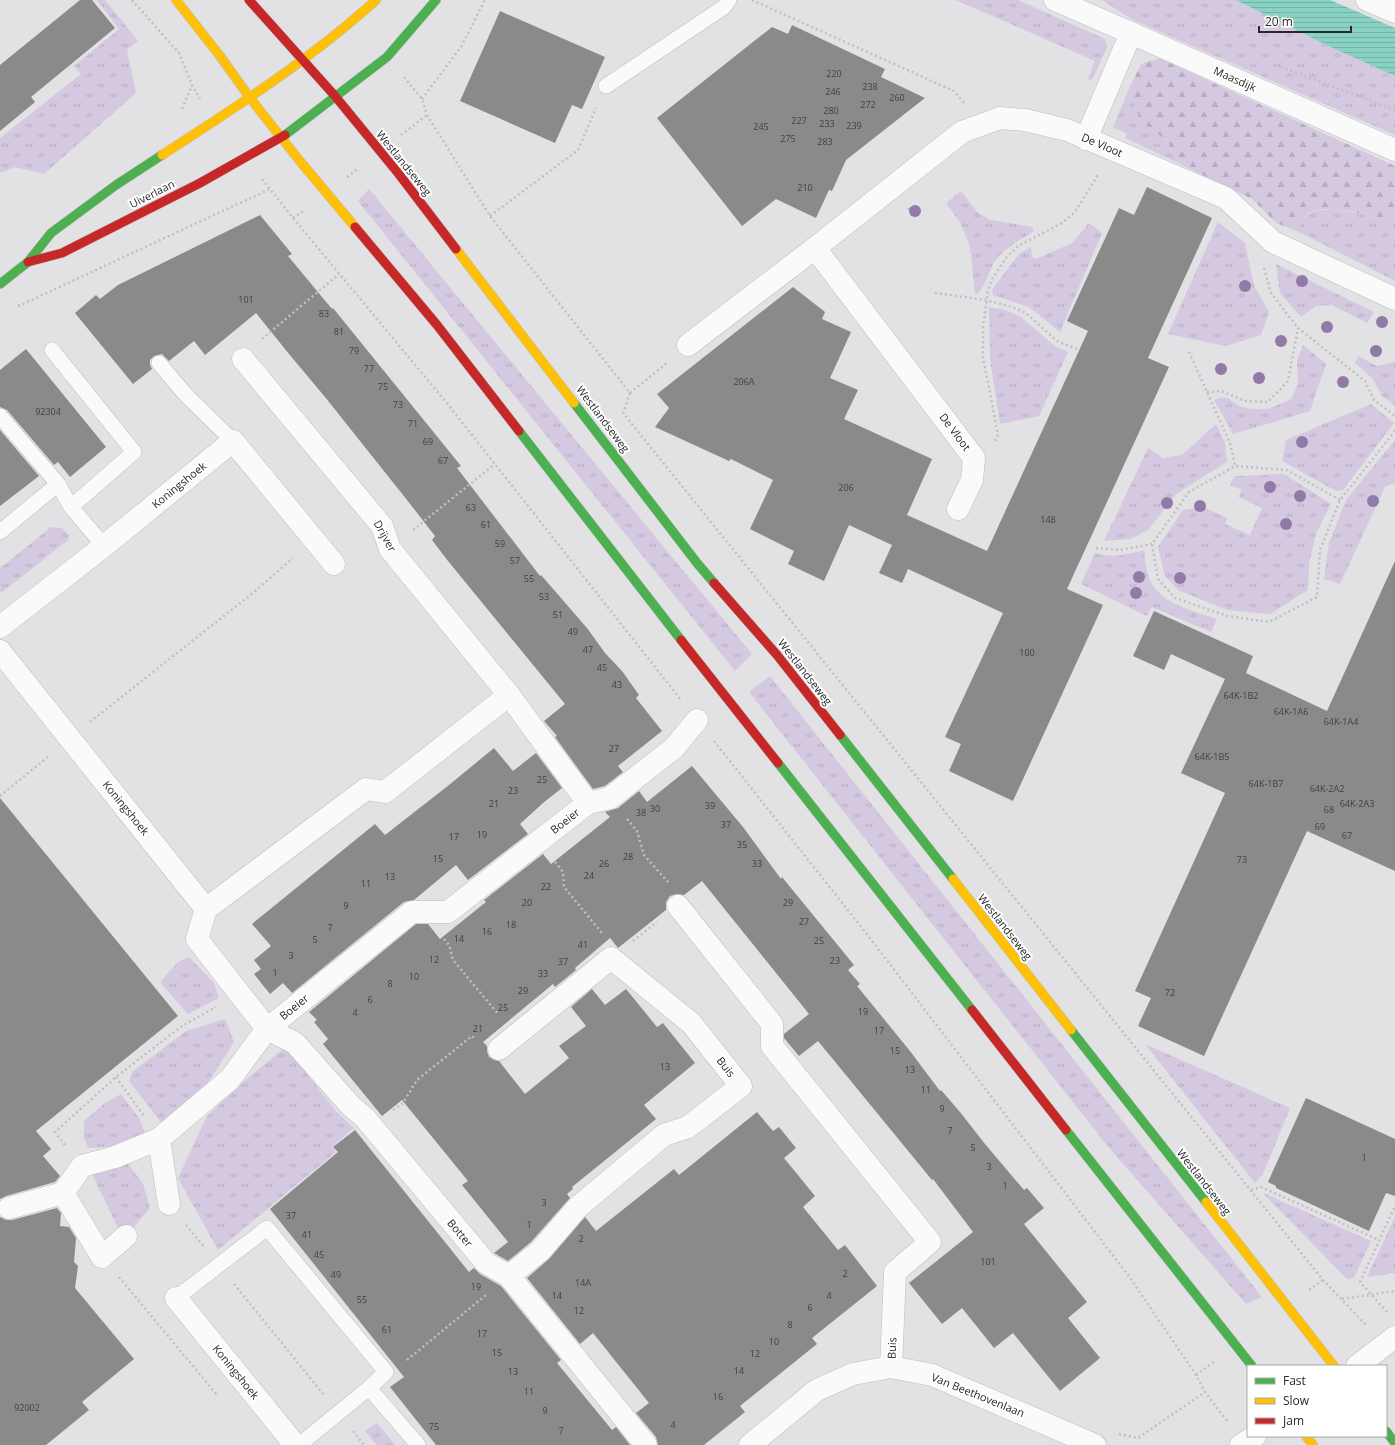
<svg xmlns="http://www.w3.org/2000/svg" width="1395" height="1445" viewBox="0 0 1395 1445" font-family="'Open Sans',sans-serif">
<defs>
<pattern id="grass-tufts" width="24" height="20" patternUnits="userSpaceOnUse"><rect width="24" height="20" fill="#d4c9e1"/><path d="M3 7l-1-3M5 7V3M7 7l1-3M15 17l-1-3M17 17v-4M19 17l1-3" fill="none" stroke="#b6adc1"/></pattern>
<pattern id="forest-firs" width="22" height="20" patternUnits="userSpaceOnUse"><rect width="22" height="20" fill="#d4c9e1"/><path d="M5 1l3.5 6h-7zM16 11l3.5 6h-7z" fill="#b6adc1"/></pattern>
<pattern id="water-rules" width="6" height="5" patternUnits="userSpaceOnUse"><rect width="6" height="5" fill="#89d1c2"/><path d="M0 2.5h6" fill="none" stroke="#76b3a7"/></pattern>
</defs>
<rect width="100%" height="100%" fill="#e2e1e3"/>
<!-- grass -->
<g fill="url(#grass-tufts)">
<path d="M97,0H105L138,41L127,50L136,93L44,174L15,167L0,173V138L81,74L74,66L119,29Z"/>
<path d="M956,0H1018L1105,39L1107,48L1092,80L1088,79L1095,61Z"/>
<path d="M1102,0H1236L1326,45L1395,76V135L1131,19Z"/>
<path d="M1129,89L1140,121L1166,140L1180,164L1125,138L1127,134L1113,127Z"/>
<path d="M369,189L752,654L735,671L358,201Z"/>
<path d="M961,191L978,213L991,220L1032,227L1034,231C1020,240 1001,250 993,264C987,275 986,288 975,295L970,246L961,224L946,203Z"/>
<path d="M1333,209L1368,215L1395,223V281L1297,231C1307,210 1311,211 1333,209Z"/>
<path d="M1218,222L1245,243L1254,286L1269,312L1261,335L1225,346L1168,334Z"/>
<path d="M1089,223L1102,233L1060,332L1029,307L993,295L992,290L1019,254L1031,247L1032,257L1036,259L1072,243Z"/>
<path d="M1276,264L1374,312L1367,323L1332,305L1316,306L1301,317L1280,293Z"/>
<path d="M989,307L1005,310L1021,317L1056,347L1068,352L1039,416L1000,424L990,359Z"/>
<path d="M1303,345L1326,364L1310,411L1233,434L1214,400C1232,394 1227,400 1240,406C1244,408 1251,409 1255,409C1268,411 1280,404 1291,399L1298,384L1297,360Z"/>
<path d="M1358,356L1377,366L1395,362V406L1382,396L1373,379L1355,363Z"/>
<path d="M1371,404L1394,423L1343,490L1336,491L1282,461L1286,440Z"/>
<path d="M1216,424L1225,443L1227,462L1176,494L1148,530L1130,539L1104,541L1148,448L1163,458L1182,455Z"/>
<path d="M1395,440V483L1385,487L1340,584L1324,579L1329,543L1346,500Z"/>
<path d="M1284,474L1331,504L1316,534L1309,563L1308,590L1270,614L1227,610L1178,590L1165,576L1158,547L1183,510L1203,507L1227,518L1225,524L1250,535L1262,508L1239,497L1242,490L1230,485L1235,476Z"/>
<path d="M51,527L62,528L69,536L68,540L1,593L0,592V567L3,566Z"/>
<path d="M1144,550C1145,559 1146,570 1149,578C1159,604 1194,611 1217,619L1211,632L1152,607L1147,616L1081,584L1095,553C1113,558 1126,555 1144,550Z"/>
<path d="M770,676L1262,1297L1246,1304L1110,1149L749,692Z"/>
<path d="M189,957L214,983L219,998L188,1014L160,982L178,962Z"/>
<path d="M225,1019L234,1042L207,1084L164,1126L129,1081L132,1072L186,1031Z"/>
<path d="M1145,1044L1290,1108L1263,1174L1255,1183Z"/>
<path d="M286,1047L336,1111L354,1128L332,1147L336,1152L218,1250L178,1178L207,1116L249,1077Z"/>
<path d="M121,1094L139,1118L147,1137L122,1146L88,1148L84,1138V1121L104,1104Z"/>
<path d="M127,1162L143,1184L150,1208L126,1236L120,1232L92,1174Z"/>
<path d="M1263,1193L1371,1241L1354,1278L1347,1279Z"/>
<path d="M1395,1217V1273L1367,1277Z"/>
<path d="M377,1423L395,1445H377L365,1431Z"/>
</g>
<!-- forest -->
<path fill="url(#forest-firs)" d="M1159,58L1395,166V223C1374,217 1329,202 1309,213C1303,216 1300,225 1297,231L1276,223L1252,199L1180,164L1166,140L1140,121L1129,89L1141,64Z"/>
<!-- water -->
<path fill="url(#water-rules)" d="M1236,0H1330L1395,28V76L1326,45Z"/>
<!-- building -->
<g fill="#8b8a8b">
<path d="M80,0H92L115,28L31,97L35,102L0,131V65Z"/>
<path d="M500,11L605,57L582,109L572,105L555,143L460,101Z"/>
<path d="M792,25L885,69L881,77L925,98L846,160L832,191L829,190L816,218L776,199L742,226L657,118L772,27L788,34Z"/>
<path d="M1147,187L1212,218L1148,358L1169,367L1067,589L1103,605L1013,801L949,771L961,744L945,737L1003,613L908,569L902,583L879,573L892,545L849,525L824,581L788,564L794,551L750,529L773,480L731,459L729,461L655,427L669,408L657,394L793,287L825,312L822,319L851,332L830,378L858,390L844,419L932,459L907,515L987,551L1088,331L1067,321L1119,208L1134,215Z"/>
<path d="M260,215L292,254L288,256L332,309L333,308L461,466L457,468L540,576L541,575L587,628L605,653L622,671L639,695L636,698L662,731L618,766L623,772L605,786L593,789L555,737L557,736L544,721L565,704L448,561L432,540L435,536L407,500L325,397L289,354L256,313L205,355L194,341L169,361L162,354L154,356L150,360V365L152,369L133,384L75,313L96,295L100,299L118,285Z"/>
<path d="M26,349L106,447L70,477L58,462L54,465L7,410L0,407V370Z"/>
<path d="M0,430L39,476L0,506Z"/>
<path d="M1395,561V871L1307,831L1204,1056L1138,1026L1151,998L1135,991L1225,793L1181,773L1225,679L1171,654L1164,670L1133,656L1154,611L1253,656L1246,673L1327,711Z"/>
<path d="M494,748L513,771L536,753L562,788L543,803L520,824L528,834L468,880L456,865L414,900L404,902L292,993L283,983L270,994L254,974L261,969L254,960L271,946L252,924L375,824L385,835L449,785Z"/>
<path d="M692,766L743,827L781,879L782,877L854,965L848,970L860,984L857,986L910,1051L940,1091L941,1090L960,1112L985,1144L1024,1190L1027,1188L1044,1208L1024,1224L1087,1302L1068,1318L1100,1358L1060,1391L1013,1333L994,1348L962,1308L942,1324L909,1283L973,1232L933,1179L932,1180L818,1041L799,1056L784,1038V1034L809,1014L702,881L684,895L677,894L670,896L666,902V910L618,948L610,938L575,968L576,970L555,987L553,984L483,1042L487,1046V1051L489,1057L494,1060L499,1061L525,1094L569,1058L559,1046L586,1026L571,1007L592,989L605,1005L626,989L657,1027L663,1023L695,1063L644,1105L656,1119L572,1187L573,1189L567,1194L570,1198L531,1242L508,1261L494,1253L508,1242L462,1185L468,1181L402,1100L382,1116L323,1044L328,1039L314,1022L317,1020L309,1012L416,924H428L440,939L486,902L484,900L543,854L551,864L610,817L605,812L618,808L639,791L647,802Z"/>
<path d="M0,798L178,1016L36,1131L51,1149L43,1156L60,1176L55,1182L6,1196L0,1199Z"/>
<path d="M1306,1098L1395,1139V1196L1386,1193L1369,1231L1276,1188V1186L1268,1182Z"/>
<path d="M757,1112L773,1131L779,1127L796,1148L784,1158L815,1196L803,1207L838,1250L845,1245L877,1286L812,1338L817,1344L740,1406L745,1412L704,1445H658L656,1437L636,1413L649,1403L593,1333L580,1344L527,1278L549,1259L585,1217L596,1231L674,1169L679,1175Z"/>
<path d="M355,1130L469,1272L474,1268L480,1274L501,1286L561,1360L557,1363L612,1430L616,1427L630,1445H436L390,1387L404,1377L270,1209L338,1152L333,1147Z"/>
<path d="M57,1208L61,1213L60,1226L69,1227L76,1238L74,1262L78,1266L75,1288L134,1359L82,1402L89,1410L46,1445H0V1217L6,1220H12Z"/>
</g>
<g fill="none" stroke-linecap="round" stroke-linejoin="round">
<defs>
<g id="lane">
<path d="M606,86L724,7L729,0"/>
<path d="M52,350L134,452L71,507"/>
<path d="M159,363L185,394L233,441"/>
<path d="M0,416L58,484L71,507L104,546"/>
<path d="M0,532L58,484"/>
<path d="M176,1298L267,1228L386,1372L369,1388L299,1445"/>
<path d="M369,1388L418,1445"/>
</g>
<g id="street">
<path d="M1055,0L1131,33L1395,150"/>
<path d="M1367,0L1395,12"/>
<path d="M1086,139L1131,33"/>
<path d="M815,248L974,458L972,480L958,509"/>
<path d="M688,345L815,248L962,132L1000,118L1025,120L1067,130L1226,198L1273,242L1395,299"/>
<path d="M243,359L382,526L390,549L509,695L588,803"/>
<path d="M0,627L104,546L233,441L334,564"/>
<path d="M0,651L206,909"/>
<path d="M509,695L385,792L366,789L206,909L197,939L267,1029L295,1043L350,1105L365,1118L486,1263L509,1276L646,1445"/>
<path d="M678,906L772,1024V1046L930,1242L895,1272L891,1367"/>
<path d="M499,1049L611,958L691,1023L741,1086L688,1127L664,1135L578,1207L540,1251L509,1276"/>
<path d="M63,1193L82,1166L115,1157L159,1139"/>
<path d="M169,1204L159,1139L230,1079L267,1029L412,912H448L588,803L610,798L674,748L697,720"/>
<path d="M9,1208L63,1193L102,1257L126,1236"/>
<path d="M176,1298L295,1445"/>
<path d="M1357,1366L1395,1337"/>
<path d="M750,1445L817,1390L853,1374L891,1367L932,1375L1095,1445"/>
<path d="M1241,1445L1255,1436"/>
</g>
<g id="fast">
<path d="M285,135L387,57L436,0"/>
<path d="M0,284L28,262L51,233L116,185L162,155"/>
<path d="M574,403L697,563L714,583"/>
<path d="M519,431L681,640"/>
<path d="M840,735L953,879"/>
<path d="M778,763L972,1010"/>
<path d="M1071,1030L1206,1202"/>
<path d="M1066,1130L1252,1366"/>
<path d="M1386,1431L1395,1443"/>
</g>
<g id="slow">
<path d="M176,0L220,56L250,98L299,160L355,227"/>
<path d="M162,155C236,107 311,59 376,0"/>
<path d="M456,249L574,403"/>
<path d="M953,879L1071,1030"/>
<path d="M1206,1202L1334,1366"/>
<path d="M1306,1436L1313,1445"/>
</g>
<g id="jam">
<path d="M249,0L335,96L398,173L456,249"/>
<path d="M355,227L437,325L519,431"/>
<path d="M28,262L62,253L200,183L285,135"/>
<path d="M714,583L777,655L840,735"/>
<path d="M681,640L778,763"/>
<path d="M972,1010L1066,1130"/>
</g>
</defs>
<!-- lane casing -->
<use href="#lane" stroke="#bebdbf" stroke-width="16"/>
<!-- street casing -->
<use href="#street" stroke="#bebdbf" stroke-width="23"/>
<!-- fast casing -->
<use href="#fast" stroke="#bebdbf" stroke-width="10"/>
<!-- slow casing -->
<use href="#slow" stroke="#bebdbf" stroke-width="10"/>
<!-- jam casing -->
<use href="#jam" stroke="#bebdbf" stroke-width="10"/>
<!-- path -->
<g stroke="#c0c0c1" stroke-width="2.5" stroke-dasharray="2 3" stroke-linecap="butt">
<path d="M132,0L179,53L192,85L200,99"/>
<path d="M752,0L954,91L964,103"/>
<path d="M1281,67L1395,110"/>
<path d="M404,77L422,99L427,115L490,216L630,393"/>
<path d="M422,99L461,47L485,0"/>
<path d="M182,109L192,85"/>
<path d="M401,135L427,115"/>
<path d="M347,177L359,168"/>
<path d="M262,179L293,218L446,402L681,700"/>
<path d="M908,208L917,218"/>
<path d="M490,216L578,150L596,108"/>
<path d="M293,218L305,210"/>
<path d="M1264,268L1271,293L1298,328L1365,381L1374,400L1395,416"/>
<path d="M935,293L986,300L1012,307L1026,313L1057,341L1079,350"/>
<path d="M18,306L23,304L270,189"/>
<path d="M262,339L339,274"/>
<path d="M1189,352L1230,443L1235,466"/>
<path d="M1207,392L1221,391L1245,401L1268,402L1288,381L1298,328"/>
<path d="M630,393L623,413L1323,1280L1367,1326"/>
<path d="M630,393L668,362"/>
<path d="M995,441L998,435L983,357V326L988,291L992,279L1006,258L1018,246L1062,223L1075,212L1099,173"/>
<path d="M1340,500L1287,470L1235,466L1189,492L1152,544L1158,579L1175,598L1227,616L1269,622L1317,597L1320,550L1340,500L1395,431"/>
<path d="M413,530L495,464"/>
<path d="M1096,548L1120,550L1152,544"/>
<path d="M90,722L254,592L293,558"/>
<path d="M714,741L866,933L1128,1275L1196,1375L1205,1392L1228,1422"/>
<path d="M0,796L49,756"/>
<path d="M627,819L637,831L644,855L668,882"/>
<path d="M555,862L563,872L564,887L602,933"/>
<path d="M444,939L449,945L453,960L499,1015"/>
<path d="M633,941L657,922"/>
<path d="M116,1077L144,1116"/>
<path d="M393,1110L403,1103L417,1080L472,1036L474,1038"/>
<path d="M65,1145L55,1132L116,1077L182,1026L216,1007"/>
<path d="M1251,1190L1261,1187L1379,1240"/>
<path d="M186,1225L204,1247"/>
<path d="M119,1277L217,1395"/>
<path d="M234,1284L324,1395"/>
<path d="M1309,1290L1323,1280"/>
<path d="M1342,1299L1395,1291"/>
<path d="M1387,1312L1360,1282L1395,1206"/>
<path d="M407,1360L486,1295"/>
<path d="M1196,1375L1214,1362"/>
<path d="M353,1431L364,1445"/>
<path d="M1119,1434L1138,1438L1205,1392"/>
</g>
<!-- lane -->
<use href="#lane" stroke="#fbfafb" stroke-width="15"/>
<!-- street -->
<use href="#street" stroke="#fbfafb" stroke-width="22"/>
<!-- fast -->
<use href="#fast" stroke="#4caf50" stroke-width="9"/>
<!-- slow -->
<use href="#slow" stroke="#ffc107" stroke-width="9"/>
<!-- jam -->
<use href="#jam" stroke="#c62828" stroke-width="9"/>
</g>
<!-- trees -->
<g fill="#927aa7">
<circle cx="915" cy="211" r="6"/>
<circle cx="1302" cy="281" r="6"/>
<circle cx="1245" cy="286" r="6"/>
<circle cx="1382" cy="322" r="6"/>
<circle cx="1327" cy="327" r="6"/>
<circle cx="1281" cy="341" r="6"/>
<circle cx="1376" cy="351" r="6"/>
<circle cx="1221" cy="369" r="6"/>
<circle cx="1259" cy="378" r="6"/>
<circle cx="1343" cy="382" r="6"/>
<circle cx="1302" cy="442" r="6"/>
<circle cx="1270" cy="487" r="6"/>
<circle cx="1300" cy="496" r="6"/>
<circle cx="1373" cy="501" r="6"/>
<circle cx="1167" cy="503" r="6"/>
<circle cx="1200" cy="506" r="6"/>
<circle cx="1286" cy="524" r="6"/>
<circle cx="1139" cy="577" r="6"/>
<circle cx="1180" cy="578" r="6"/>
<circle cx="1136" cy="593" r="6"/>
</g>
<g text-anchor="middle" stroke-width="4" stroke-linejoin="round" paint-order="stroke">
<!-- number labels -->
<g font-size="9" fill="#424142">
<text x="834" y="77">220</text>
<text x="870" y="90">238</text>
<text x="833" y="95">246</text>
<text x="897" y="101">260</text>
<text x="868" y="108">272</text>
<text x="831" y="114">280</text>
<text x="799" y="124">227</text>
<text x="827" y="127">233</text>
<text x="854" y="129">239</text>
<text x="761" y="130">245</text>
<text x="788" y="142">275</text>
<text x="825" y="145">283</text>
<text x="805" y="191">210</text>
<text x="246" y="303">101</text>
<text x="324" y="317">83</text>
<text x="339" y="335">81</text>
<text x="354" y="354">79</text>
<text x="369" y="372">77</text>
<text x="744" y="385">206A</text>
<text x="383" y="390">75</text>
<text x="398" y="408">73</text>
<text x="48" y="415">92304</text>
<text x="413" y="427">71</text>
<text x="428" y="445">69</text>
<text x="443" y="464">67</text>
<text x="846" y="491">206</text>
<text x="471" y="511">63</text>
<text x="1048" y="523">148</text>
<text x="486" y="528">61</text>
<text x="500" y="547">59</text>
<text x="515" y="564">57</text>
<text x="529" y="582">55</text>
<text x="544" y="600">53</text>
<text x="558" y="618">51</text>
<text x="573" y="635">49</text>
<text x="588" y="653">47</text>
<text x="1027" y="656">100</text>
<text x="602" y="671">45</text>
<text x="617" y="688">43</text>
<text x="1241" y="699">64K-1B2</text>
<text x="1291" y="715">64K-1A6</text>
<text x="1341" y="725">64K-1A4</text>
<text x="614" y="752">27</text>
<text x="1212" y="760">64K-1B5</text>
<text x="542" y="783">25</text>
<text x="1266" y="787">64K-1B7</text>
<text x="1327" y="792">64K-2A2</text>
<text x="513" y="794">23</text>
<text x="494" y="807">21</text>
<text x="1357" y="807">64K-2A3</text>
<text x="710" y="809">39</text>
<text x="655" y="812">30</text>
<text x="1329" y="813">68</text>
<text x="641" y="816">38</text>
<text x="726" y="828">37</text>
<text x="1320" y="830">69</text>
<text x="482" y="838">19</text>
<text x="1347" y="839">67</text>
<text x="454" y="840">17</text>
<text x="742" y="848">35</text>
<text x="628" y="860">28</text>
<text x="438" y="862">15</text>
<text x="1242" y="863">73</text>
<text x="604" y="867">26</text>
<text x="757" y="867">33</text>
<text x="589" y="879">24</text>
<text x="390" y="880">13</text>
<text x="366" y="887">11</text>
<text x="546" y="890">22</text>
<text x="527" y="906">20</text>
<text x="788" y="906">29</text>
<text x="346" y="909">9</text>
<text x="804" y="925">27</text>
<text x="511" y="928">18</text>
<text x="330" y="931">7</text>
<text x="487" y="935">16</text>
<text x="459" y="942">14</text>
<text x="315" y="943">5</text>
<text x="819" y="944">25</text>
<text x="583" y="948">41</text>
<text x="291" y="959">3</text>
<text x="434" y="963">12</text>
<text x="835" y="964">23</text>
<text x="563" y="965">37</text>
<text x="275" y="976">1</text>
<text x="543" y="977">33</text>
<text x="414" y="980">10</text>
<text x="390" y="987">8</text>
<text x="523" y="994">29</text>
<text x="1170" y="996">72</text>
<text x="370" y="1003">6</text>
<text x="503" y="1011">25</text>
<text x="863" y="1015">19</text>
<text x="355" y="1016">4</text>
<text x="478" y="1032">21</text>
<text x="879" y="1034">17</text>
<text x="895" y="1054">15</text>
<text x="665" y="1070">13</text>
<text x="910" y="1073">13</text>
<text x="926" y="1093">11</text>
<text x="942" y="1112">9</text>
<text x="950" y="1134">7</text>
<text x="973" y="1151">5</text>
<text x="1364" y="1161">1</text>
<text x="989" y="1170">3</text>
<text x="1005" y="1189">1</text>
<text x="544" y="1206">3</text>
<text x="291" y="1219">37</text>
<text x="529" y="1228">1</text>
<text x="307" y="1238">41</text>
<text x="581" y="1242">2</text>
<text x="319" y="1258">45</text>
<text x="988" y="1265">101</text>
<text x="845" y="1277">2</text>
<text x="336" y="1278">49</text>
<text x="583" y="1286">14A</text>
<text x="476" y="1290">19</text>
<text x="557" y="1299">14</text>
<text x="829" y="1299">4</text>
<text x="362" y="1303">55</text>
<text x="810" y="1311">6</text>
<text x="579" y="1314">12</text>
<text x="790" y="1328">8</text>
<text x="387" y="1333">61</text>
<text x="482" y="1337">17</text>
<text x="774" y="1345">10</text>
<text x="497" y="1356">15</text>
<text x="755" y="1357">12</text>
<text x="739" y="1374">14</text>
<text x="513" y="1375">13</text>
<text x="529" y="1395">11</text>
<text x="718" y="1400">16</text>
<text x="27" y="1411">92002</text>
<text x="545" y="1414">9</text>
<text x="673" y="1428">4</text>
<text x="434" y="1430">75</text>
<text x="561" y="1434">7</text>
</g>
<!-- street labels -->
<g font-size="11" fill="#29292a" stroke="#fff">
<text transform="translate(1235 79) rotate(24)" y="4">Maasdijk</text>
<text transform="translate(1102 145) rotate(23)" y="4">De Vloot</text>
<text transform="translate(404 163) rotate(51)" y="4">Westlandseweg</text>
<text transform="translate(152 194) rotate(-27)" y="4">Uiverlaan</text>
<text transform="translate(603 419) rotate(53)" y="4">Westlandseweg</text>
<text transform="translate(955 432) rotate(53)" y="4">De Vloot</text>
<text transform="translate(179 485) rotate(-39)" y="4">Koningshoek</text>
<text transform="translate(385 536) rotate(61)" y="4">Drijver</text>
<text transform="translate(805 672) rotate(52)" y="4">Westlandseweg</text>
<text transform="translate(126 808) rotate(51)" y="4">Koningshoek</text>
<text transform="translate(565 821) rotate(-38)" y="4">Boeier</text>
<text transform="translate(1005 927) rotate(52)" y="4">Westlandseweg</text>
<text transform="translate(294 1007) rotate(-39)" y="4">Boeier</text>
<text transform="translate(726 1067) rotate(52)" y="4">Buis</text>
<text transform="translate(1204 1182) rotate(52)" y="4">Westlandseweg</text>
<text transform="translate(460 1233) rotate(50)" y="4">Botter</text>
<text transform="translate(892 1348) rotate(-88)" y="4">Buis</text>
<text transform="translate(236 1372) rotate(51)" y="4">Koningshoek</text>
<text transform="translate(978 1395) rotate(22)" y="4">Van Beethovenlaan</text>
</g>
</g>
<!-- legend -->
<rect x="1247" y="1365" width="140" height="72" fill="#ffffff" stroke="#a9a9aa"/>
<rect x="1255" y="1378" width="20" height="6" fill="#4caf50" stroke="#a9a9aa"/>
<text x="1283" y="1385" font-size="12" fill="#29292a">Fast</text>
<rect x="1255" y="1398" width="20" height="6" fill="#ffc107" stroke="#a9a9aa"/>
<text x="1283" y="1405" font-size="12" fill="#29292a">Slow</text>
<rect x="1255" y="1418" width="20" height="6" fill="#c62828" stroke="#a9a9aa"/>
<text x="1283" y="1425" font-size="12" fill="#29292a">Jam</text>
<!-- scale -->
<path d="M1259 26v6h92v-6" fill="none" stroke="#29292a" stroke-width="2"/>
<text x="1265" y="26" font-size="12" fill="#29292a" stroke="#ffffff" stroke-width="3" paint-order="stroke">20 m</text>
</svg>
